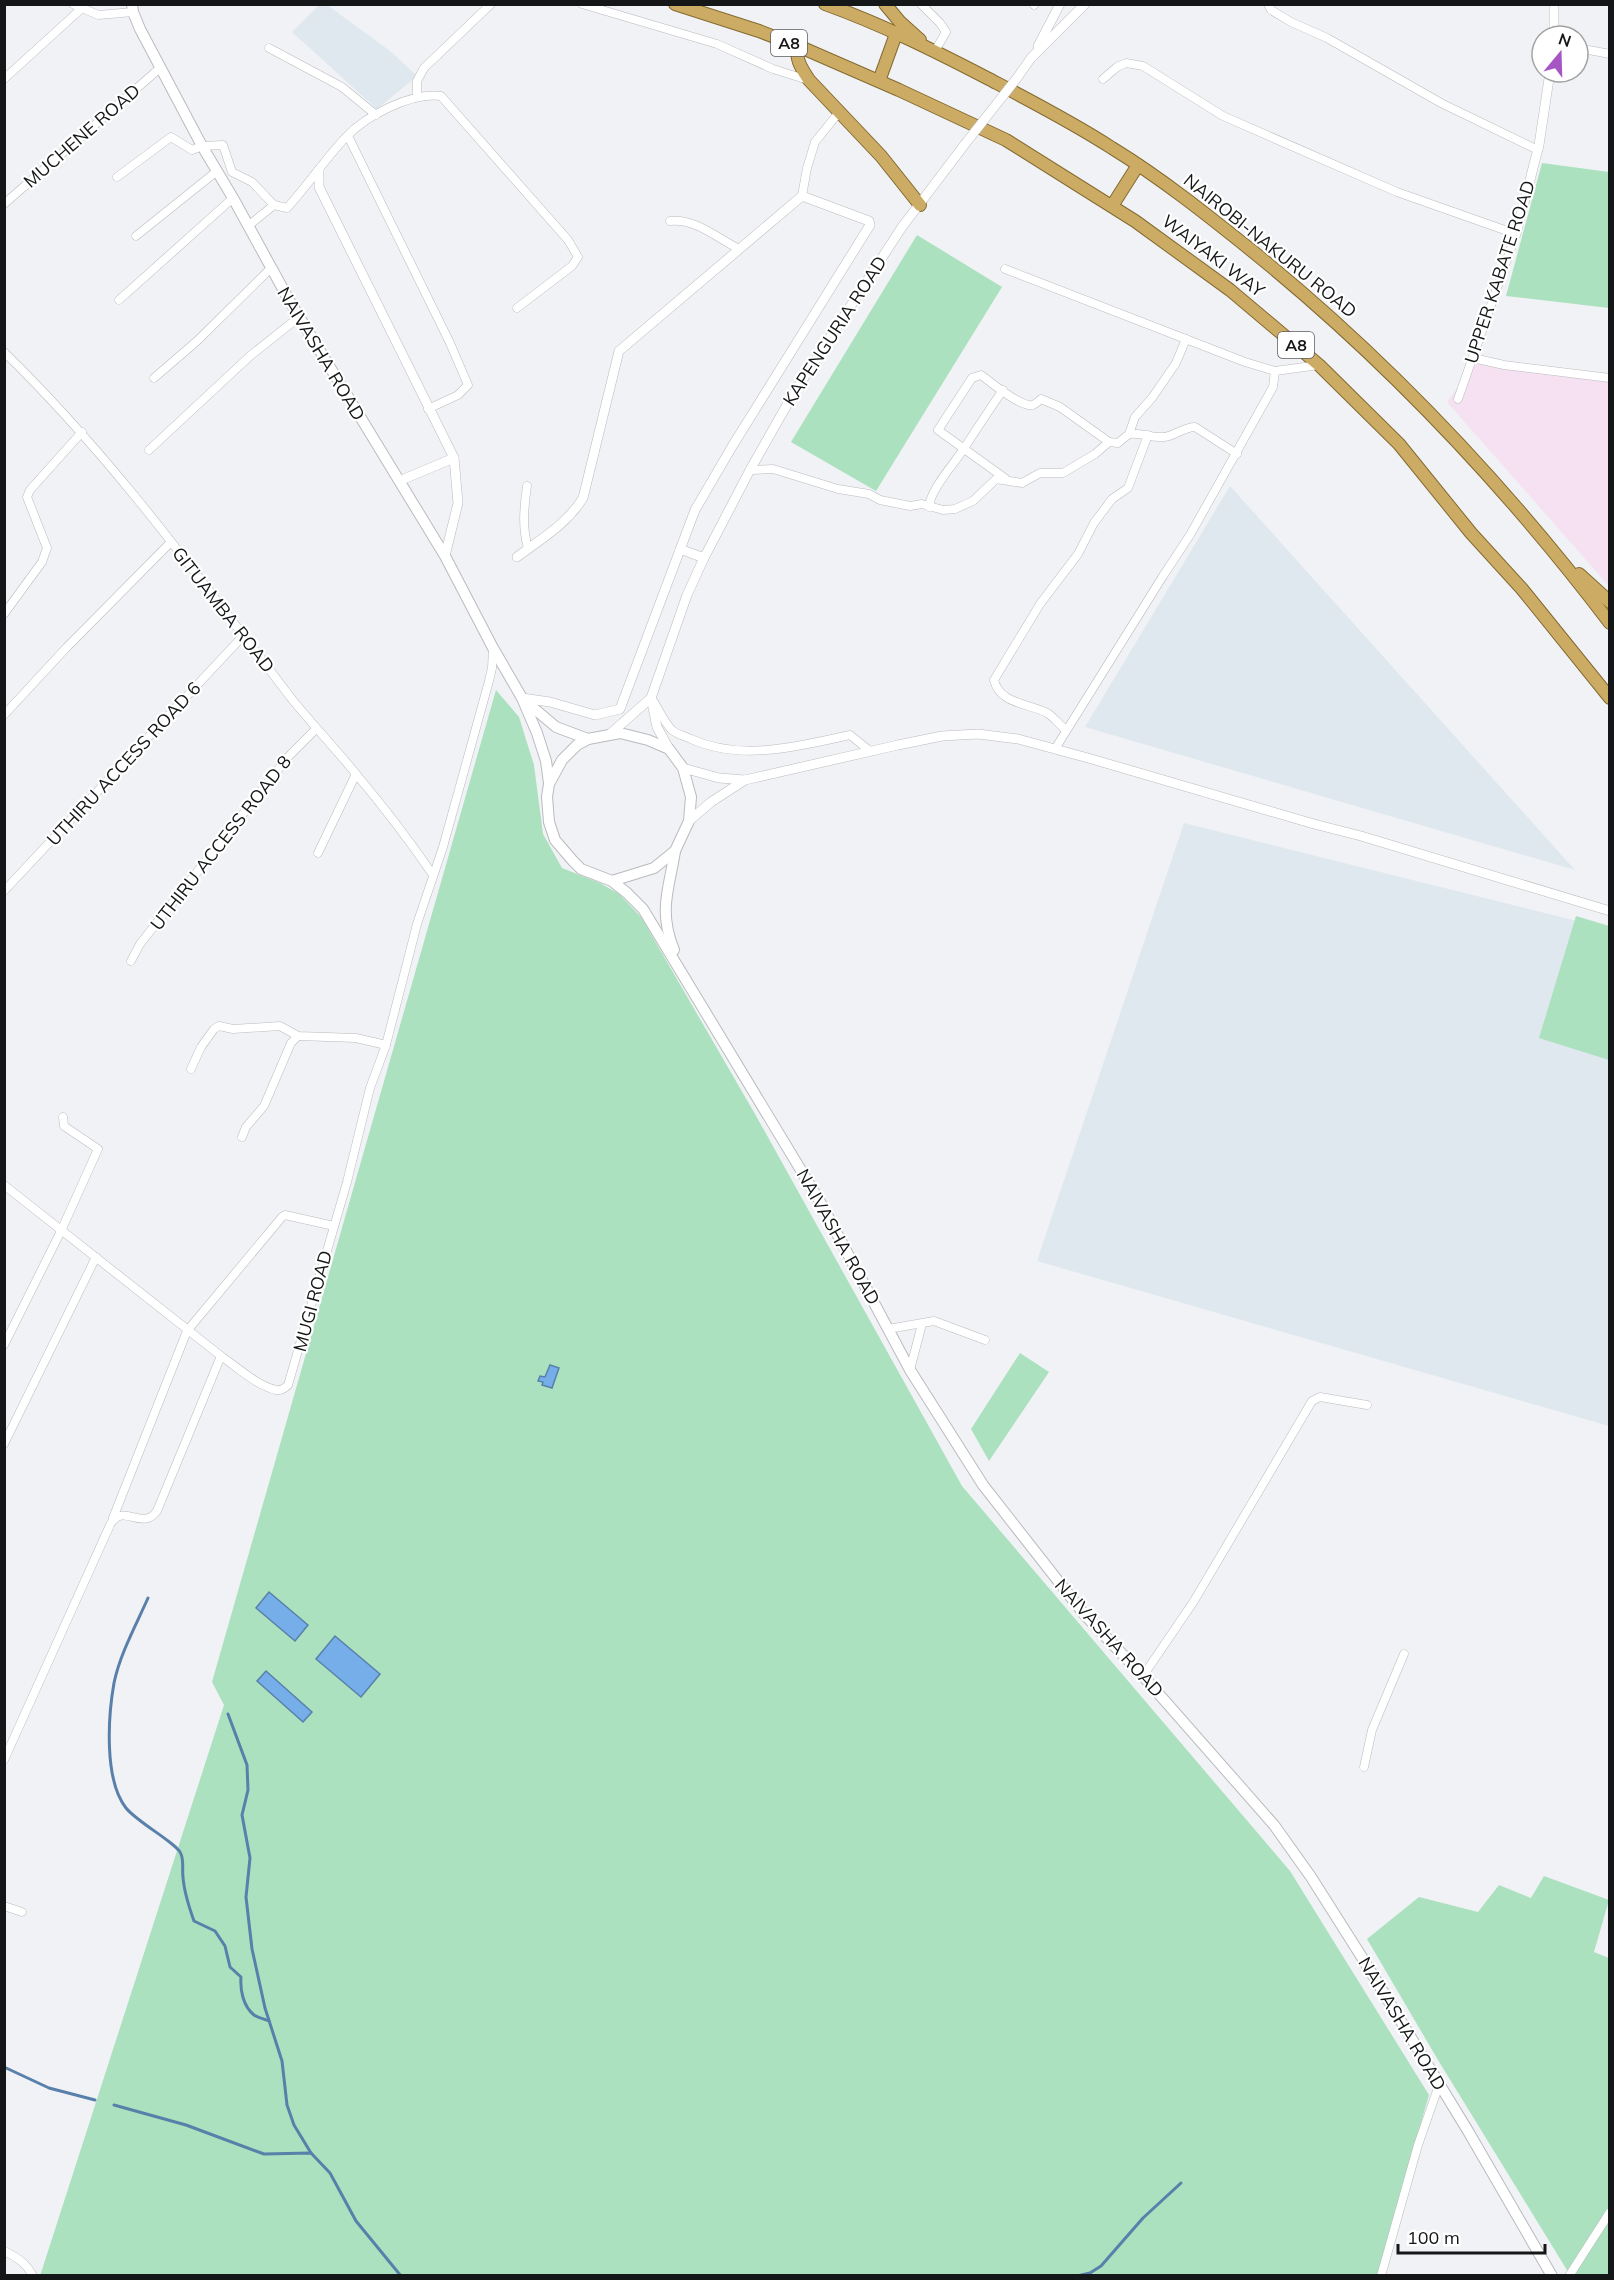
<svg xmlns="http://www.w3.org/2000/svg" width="1614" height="2280" viewBox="0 0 1614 2280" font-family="Mulish,sans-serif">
<rect width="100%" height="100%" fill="#f0f2f5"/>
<!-- industrial -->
<path fill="#f5e1f1" d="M1477,362L1609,381V586L1447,402Z"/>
<!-- built -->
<g fill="#dfe8ef">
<path d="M319,5H327L390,51L417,76L377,109L292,32Z"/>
<path d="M1230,486L1575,870L1085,727Z"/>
<path d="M1184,823L1609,929V1426L1037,1261Z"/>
</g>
<!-- green -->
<g fill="#abe1be">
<path d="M1542,163L1609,172V308L1506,296Z"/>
<path d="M917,235L1002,287L876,491L791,442Z"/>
<path d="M496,690L519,717L534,765L543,834L562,868L600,883L619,894L641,917L755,1114L962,1486L1290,1871L1429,2095L1377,2275L40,2276L224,1705L212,1682Z"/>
<path d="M1576,916L1609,926V1060L1539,1038Z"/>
<path d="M1020,1353L1049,1372L989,1461L971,1429Z"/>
<path d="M1544,1876L1609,1900L1594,1952L1609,1958V2275H1570L1438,2060L1367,1939L1419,1897L1478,1912L1499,1885L1531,1898Z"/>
</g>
<!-- water -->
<g fill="#75aee9" stroke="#5880aa" stroke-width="1.5">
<path d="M550,1365L559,1368L552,1388L542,1385L543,1382L538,1381L540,1376L545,1377Z"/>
<path d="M269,1592L308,1625L295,1641L256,1608Z"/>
<path d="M335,1636L380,1674L361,1697L316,1659Z"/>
<path d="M266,1671L312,1712L303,1722L257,1681Z"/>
</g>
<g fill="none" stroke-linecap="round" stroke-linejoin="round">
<!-- stream -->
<g stroke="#5880aa" stroke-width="3">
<path d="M148,1598C136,1625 120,1654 114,1683C108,1717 104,1780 126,1808C138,1823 177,1843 181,1854C184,1861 182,1870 183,1877C184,1892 189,1907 194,1921L215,1931L225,1946L230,1967L241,1977C240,1990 243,2006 254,2015C258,2018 265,2019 269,2021"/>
<path d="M228,1714L247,1765L248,1790L242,1815L250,1858L246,1897L252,1949L265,2008L282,2061L287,2105L294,2125L311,2153"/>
<path d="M4,2067L49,2088L95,2100"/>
<path d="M114,2105L186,2125L264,2154L311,2153L330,2173L356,2221L401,2276"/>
<path d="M1077,2276L1090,2273L1101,2266L1143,2218L1181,2183"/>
</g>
<defs>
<g id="minor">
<path d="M73,4L98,15L133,12"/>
<path d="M582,4L717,44L773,69L808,80"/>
<path d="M921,4L940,23L946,32L935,51"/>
<path d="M1268,4L1271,10L1291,22L1327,38L1441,103L1538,150"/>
<path d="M1034,5L1035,4"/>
<path d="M269,48L342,87L376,115"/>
<path d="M1578,48L1610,54"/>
<path d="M4,79L81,9"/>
<path d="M1103,79L1117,67L1126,63L1143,66L1223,116L1397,192L1516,234L1458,399"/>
<path d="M417,97V81L424,68L491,4"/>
<path d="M348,136L450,343L468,385L458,395L428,409"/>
<path d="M117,177L171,137L192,150L202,146L223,145L232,172L252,182L274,205"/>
<path d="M802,196L807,168L815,142L840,111"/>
<path d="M4,204L160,68"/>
<path d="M670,221C695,218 717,238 739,249"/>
<path d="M248,226L274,205L287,208C308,185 325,159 346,137C366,116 411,92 441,96L568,240L578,257L572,266L517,308"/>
<path d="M136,236L217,171"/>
<path d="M1005,269L1245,362L1275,371"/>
<path d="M119,300L233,198"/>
<path d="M4,352C112,457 200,579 291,698C312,724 335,748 356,774C383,806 409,840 433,875"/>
<path d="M1473,358L1504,365L1610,378"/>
<path d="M154,378L197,341L271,268"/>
<path d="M1129,434C1142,432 1150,438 1163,437C1174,437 1183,427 1195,427L1237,454"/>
<path d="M149,450L250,356L299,317"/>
<path d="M750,470L773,469L838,489L869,494L880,500L910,506L922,504L943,510L955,509L973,501L996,479L1022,483L1040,473H1063L1095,454L1109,442L1118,443L1129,434L1135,417L1152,398L1176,363L1186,339"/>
<path d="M1006,479L938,430L972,378L981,375C991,382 1021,408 1033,405C1035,404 1039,401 1041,399L1060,407L1109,442"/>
<path d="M527,486C524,508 522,527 528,548"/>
<path d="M929,507C930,490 953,465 963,450C976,430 989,410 1003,390"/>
<path d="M4,614L42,562L47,548L27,497L30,490L82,432"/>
<path d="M654,702C659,710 664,722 671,729C675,734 685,736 691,739C742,762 799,746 850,735L870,751"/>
<path d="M4,715L66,648L171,542"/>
<path d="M1066,730C1060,725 1054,718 1049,714C1030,703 1000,705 994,680L1040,604L1078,554L1094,523L1112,499L1128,488L1148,435"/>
<path d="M1055,749L1163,576L1190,535L1273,387L1275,371L1319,365"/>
<path d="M318,853L356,774"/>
<path d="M4,891L243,636"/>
<path d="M131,961L140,944L288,757L316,729"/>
<path d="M191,1069L201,1047L214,1029L219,1026L233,1029L280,1026L298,1036L356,1038L386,1045"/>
<path d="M242,1137L246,1127L264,1106L291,1043L298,1036"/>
<path d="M4,1185L221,1356C237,1367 256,1385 276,1390C281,1391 285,1388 288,1385L347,1182L370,1088L386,1045L417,924L443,847L489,681L492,668L493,649"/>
<path d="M888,1329L934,1321L985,1340"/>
<path d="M4,1345L61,1231L98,1149L64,1126L63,1117"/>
<path d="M910,1370L922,1324"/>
<path d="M4,1444L96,1257"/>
<path d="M113,1518L187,1331L282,1217L285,1215L334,1226"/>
<path d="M1143,1676L1194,1601L1312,1401L1320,1397L1367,1405"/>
<path d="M4,1760L110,1525C123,1501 142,1532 157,1511L221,1356"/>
<path d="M1364,1767L1372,1730L1404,1654"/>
<path d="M4,1906L22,1912"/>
<path d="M4,2251C17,2257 26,2263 33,2276"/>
<path d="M1381,2276L1418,2145L1439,2085"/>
<path d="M1569,2276L1610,2212"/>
</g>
<g id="tertiary">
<path d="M1554,4V36"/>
<path d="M1038,46L1060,4"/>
<path d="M1017,78L1031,58L1085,4"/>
<path d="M319,170V187L454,458L458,503L445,556"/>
<path d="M1516,234L1539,145L1550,72"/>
<path d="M399,481L454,458"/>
<path d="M680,549L704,558"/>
<path d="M517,557C541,539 567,524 583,498L619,351L802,196L869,221L870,225L733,445L695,510L620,709L595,715L550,702L522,698"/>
<path d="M651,698L657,727L669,749"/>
<path d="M610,734L651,698L687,595L704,558L750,470L792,396L902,227L965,144"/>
<path d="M683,768L719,778L745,780"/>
<path d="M689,821L711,802L745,780L898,745L942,736L978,734L1018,739L1088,758L1314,824L1361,836L1610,911"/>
</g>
<g id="secondary">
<path d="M132,4L133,12L140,29L202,146L233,198L289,300L445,556L493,648L522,698L537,733L546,761L549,783"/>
<path d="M524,700L556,727L588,739"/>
<path d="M612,881L654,868L675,851L689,821L691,797L683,768L669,749L648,740L620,733L588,739L577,745L562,760L549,784L547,797L549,822L555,840L573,861L581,869L612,881L627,893L643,909L819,1200L910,1370L983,1485L1084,1614L1143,1676L1274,1825L1311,1877L1363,1959L1468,2131L1552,2276"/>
<path d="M674,950C658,910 669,890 675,851"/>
</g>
<g id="trunk">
<path d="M675,4L759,31L798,46L899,90L1006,140L1135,221L1230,290L1319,365L1399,444L1471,533L1522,589L1610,698"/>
<path d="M825,4C881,24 935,51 987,78C1029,100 1072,122 1112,148C1161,178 1206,214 1251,250C1386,359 1505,485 1610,623"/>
<path d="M885,4L900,22L920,40"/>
<path d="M798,46C795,60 802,69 809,80L881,156L920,205"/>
<path d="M879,81L896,34"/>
<path d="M1112,206L1138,165"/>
<path d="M1579,574L1610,602"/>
</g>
</defs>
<!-- minor casing -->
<use href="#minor" stroke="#b9bbbd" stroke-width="9"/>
<!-- tertiary casing -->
<use href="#tertiary" stroke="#b9bbbd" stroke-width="10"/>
<!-- secondary casing -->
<use href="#secondary" stroke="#b9bbbd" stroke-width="12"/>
<!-- trunk casing -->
<use href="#trunk" stroke="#846a30" stroke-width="14"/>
<!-- minor -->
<use href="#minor" stroke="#fff" stroke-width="8"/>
<!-- tertiary -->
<use href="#tertiary" stroke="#fff" stroke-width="9"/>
<!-- secondary -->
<use href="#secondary" stroke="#fff" stroke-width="10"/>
<!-- trunk -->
<use href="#trunk" stroke="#ccac64" stroke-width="12"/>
<defs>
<path id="tertiary-bridge" d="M965,144L1017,78"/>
</defs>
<!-- tertiary-bridge casing -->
<use href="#tertiary-bridge" stroke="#b9bbbd" stroke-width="10" stroke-linecap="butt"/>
<!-- tertiary-bridge -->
<use href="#tertiary-bridge" stroke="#fff" stroke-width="9"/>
</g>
<g text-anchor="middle" stroke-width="4.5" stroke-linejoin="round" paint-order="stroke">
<!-- shield labels -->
<g fill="#fff" stroke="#5b5c5d" stroke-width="1.5">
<rect x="771" y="30" width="36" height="26" rx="4.5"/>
<rect x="1278" y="332" width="36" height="26" rx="4.5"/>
</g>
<g font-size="16" font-weight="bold" fill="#151617">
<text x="789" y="49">A8</text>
<text x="1296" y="351">A8</text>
</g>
<!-- street labels -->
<g font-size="18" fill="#151617" stroke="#fff">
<text transform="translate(82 136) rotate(-41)" y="6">MUCHENE ROAD</text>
<text transform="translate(1270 246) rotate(39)" y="6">NAIROBI-NAKURU ROAD</text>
<text transform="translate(1213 256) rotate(37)" y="6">WAIYAKI WAY</text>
<text transform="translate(1500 272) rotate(-72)" y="6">UPPER KABATE ROAD</text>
<text transform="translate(835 331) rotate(-57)" y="6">KAPENGURIA ROAD</text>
<text transform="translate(321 354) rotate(59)" y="6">NAIVASHA ROAD</text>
<text transform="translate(223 610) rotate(52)" y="6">GITUAMBA ROAD</text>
<text transform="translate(124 764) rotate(-47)" y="6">UTHIRU ACCESS ROAD 6</text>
<text transform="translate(221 843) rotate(-52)" y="6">UTHIRU ACCESS ROAD 8</text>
<text transform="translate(838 1237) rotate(61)" y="6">NAIVASHA ROAD</text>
<text transform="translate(313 1301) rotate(-75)" y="6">MUGI ROAD</text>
<text transform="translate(1109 1638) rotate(48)" y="6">NAIVASHA ROAD</text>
<text transform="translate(1402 2024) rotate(59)" y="6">NAIVASHA ROAD</text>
</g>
</g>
<!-- border -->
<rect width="1614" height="2280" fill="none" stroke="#151617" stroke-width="12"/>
<!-- north arrow -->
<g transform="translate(1560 54) rotate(19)"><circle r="28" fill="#ffffff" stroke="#a1a2a2" stroke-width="1.5"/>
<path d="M0-4.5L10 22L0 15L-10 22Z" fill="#a655c5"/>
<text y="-9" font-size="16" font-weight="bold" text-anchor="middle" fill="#151617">N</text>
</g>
<!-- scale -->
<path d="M1398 2244v9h147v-9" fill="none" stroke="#151617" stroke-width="3"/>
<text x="1407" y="2244" font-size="18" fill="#151617" stroke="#ffffff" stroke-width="4.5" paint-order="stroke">100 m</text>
</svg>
